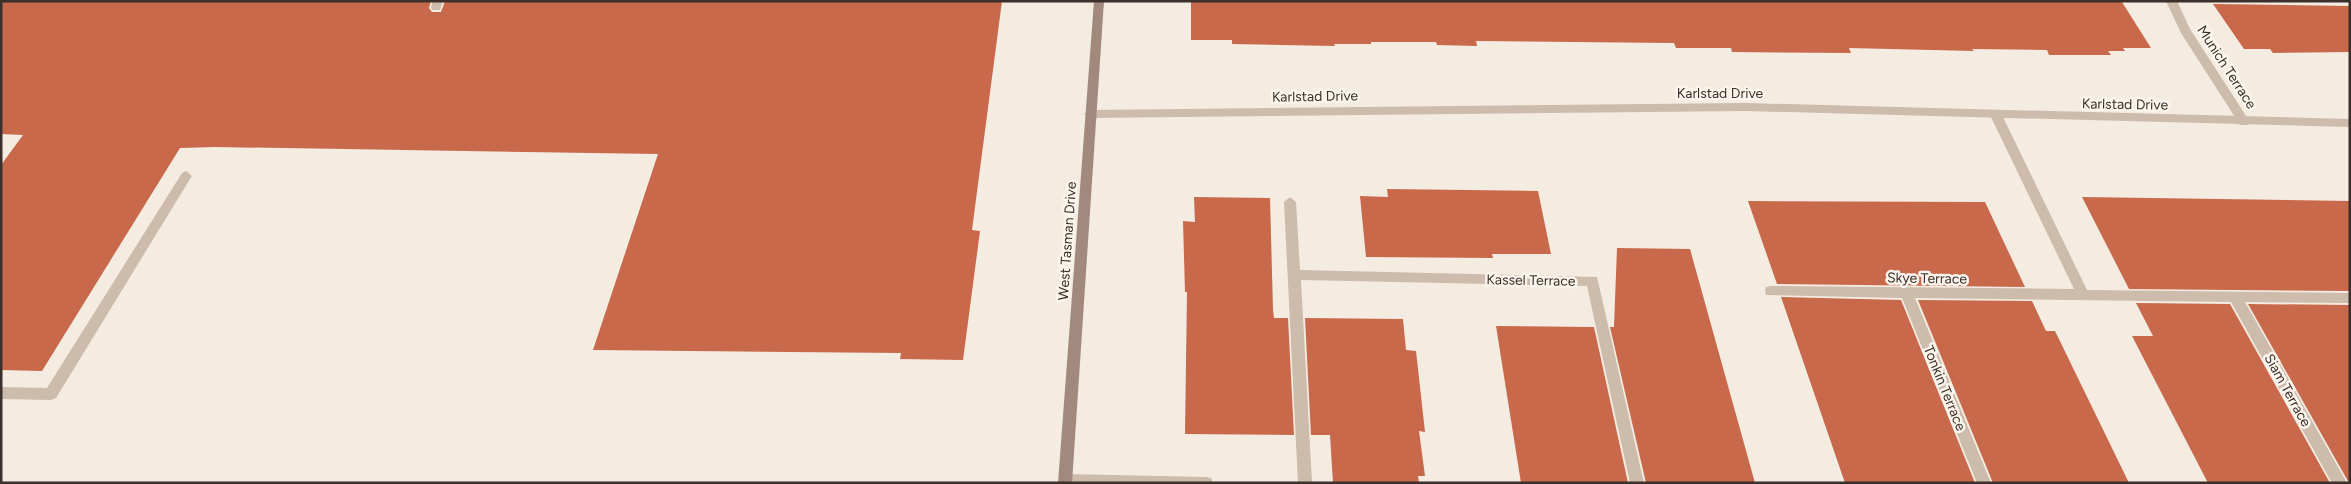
<svg xmlns="http://www.w3.org/2000/svg" width="2351" height="484" viewBox="0 0 2351 484" font-family="Figtree,sans-serif">
<rect width="100%" height="100%" fill="#f4ebe1"/>
<!-- building -->
<g fill="#c8694b">
<path d="M1,1H431L429,8L432,12H441L445,1H1002L972,230L980,231L963,360L900,359L901,353L593,350L658,154L215,147L180,148L42,371L1,370V165L23,135L1,134Z"/>
<path d="M1191,1L2122,2L2151,48H2123L2125,51H2108L2111,55H2049L2047,50L1972,49L1974,51L1849,48L1851,53L1732,52L1731,48H1676L1674,43L1476,41L1477,46L1437,45L1436,42H1371V44H1334L1335,46L1232,44V40H1191Z"/>
<path d="M2213,4L2350,6V52L2273,53L2270,49H2244Z"/>
<path d="M1387,189L1538,191L1551,254H1492L1493,258L1366,257L1360,196L1388,197Z"/>
<path d="M1194,197L1270,198L1273,310L1274,318H1288L1294,435L1185,434L1187,292H1185L1183,221L1195,222Z"/>
<path d="M2082,197L2350,201V291L2129,289Z"/>
<path d="M1748,201L1985,202L2025,287L1777,284Z"/>
<path d="M1617,248L1690,249L1755,483H1646L1610,327H1614Z"/>
<path d="M1781,297L1901,300L1975,483H1845Z"/>
<path d="M1918,300L2032,301L2046,331H2055L2129,483H1993Z"/>
<path d="M2136,303L2230,304L2330,483H2208L2132,336H2153Z"/>
<path d="M2248,304L2350,305V483H2349Z"/>
<path d="M1305,318L1403,319L1406,350L1416,351L1425,432L1419,431L1425,476H1418L1419,483H1333L1330,435H1311Z"/>
<path d="M1496,326L1594,327L1628,483H1521Z"/>
</g>
<g fill="none" stroke-linecap="round" stroke-linejoin="round">
<!-- lane -->
<g fill="#cdbbac" fill-rule="evenodd">
<path d="M433,1H443L440,10H432L431,7Z"/>
<path d="M2166,1H2177L2190,29L2248,119L2250,122L2248,125H2240L2181,33Z"/>
<path d="M1996,111L2002,115L2087,290L2350,293V303L2245,302L2347,483H2332L2231,302L1915,298L1991,483H1977L1902,298L1766,295L1765,291L1766,287L1771,286L2074,289L1990,115Z"/>
<path d="M186,171L192,176L190,179L56,398L51,400L1,399V387L47,388L182,173Z"/>
<path d="M1290,197L1296,202L1300,270L1597,277L1644,483H1630L1587,286L1301,280L1312,483H1298L1284,202Z"/>
<path d="M1066,474L1206,477L1211,478L1213,483H1060L1061,475Z"/>
</g>
<!-- street -->
<path fill="#cdbbac" fill-rule="evenodd" d="M1746,103L2350,119V127L1746,111L1090,118L1084,114L1090,110Z"/>
<!-- secondary -->
<path fill="#a18a7d" fill-rule="evenodd" d="M1094,1H1104L1072,483H1058Z"/>
</g>
<g text-anchor="middle" stroke-width="5" stroke-linejoin="round" paint-order="stroke">
<!-- street labels -->
<g font-size="14" fill="#3b302b" stroke="#fbf5ee">
<text transform="translate(2227 67) rotate(57)" y="5">Munich Terrace</text>
<text x="1720" y="98">Karlstad Drive</text>
<text transform="translate(1315 96) rotate(-1)" y="5">Karlstad Drive</text>
<text transform="translate(2125 104) rotate(1)" y="5">Karlstad Drive</text>
<text transform="translate(1067 241) rotate(-86)" y="5">West Tasman Drive</text>
<text transform="translate(1927 278) rotate(1)" y="5">Skye Terrace</text>
<text transform="translate(1531 280) rotate(1)" y="5">Kassel Terrace</text>
<text transform="translate(1945 388) rotate(68)" y="5">Tonkin Terrace</text>
<text transform="translate(2288 390) rotate(61)" y="5">Siam Terrace</text>
</g>
</g>
<!-- border -->
<rect width="2351" height="484" fill="none" stroke="#3b302b" stroke-width="5"/>
</svg>
